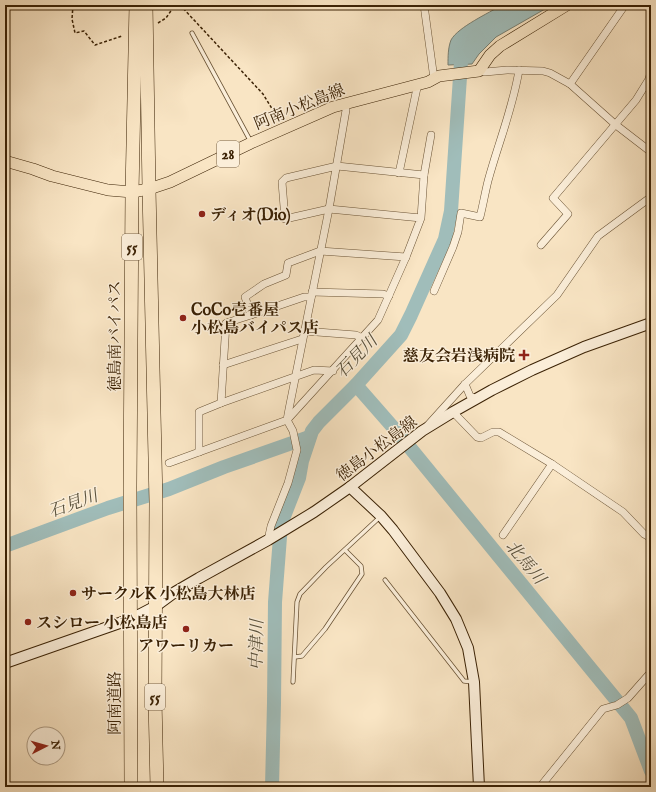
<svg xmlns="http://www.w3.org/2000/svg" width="656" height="792" viewBox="0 0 656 792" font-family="'IM FELL English','Noto Serif JP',serif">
<rect width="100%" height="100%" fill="#f9e5c4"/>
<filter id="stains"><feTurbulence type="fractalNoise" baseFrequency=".005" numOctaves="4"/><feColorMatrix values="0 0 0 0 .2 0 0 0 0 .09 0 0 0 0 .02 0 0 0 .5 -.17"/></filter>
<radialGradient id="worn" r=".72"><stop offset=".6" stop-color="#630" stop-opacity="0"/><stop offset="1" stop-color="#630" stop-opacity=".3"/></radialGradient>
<!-- water -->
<path fill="#a0bdba" stroke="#787f72" d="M502,5H552L496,37L479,54L472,64L448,65C448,56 448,48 451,40C458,27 489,13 502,5Z"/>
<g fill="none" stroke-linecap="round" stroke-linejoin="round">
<!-- river -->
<g stroke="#a0bdba" stroke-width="14">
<path d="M356,385L398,433L631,718L651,771"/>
<path d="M5,546L108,508L169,489L224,467L309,437"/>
<path d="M272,787L274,703L275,602L281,524L299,478L302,461L312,431L319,422L356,385L401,335L411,315L445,239L451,211L461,62L470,47"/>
</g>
<defs>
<g id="lane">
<path d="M192,33L251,142"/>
<path d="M385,580L464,681L473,682"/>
<path d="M295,657L302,656L325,629L362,574L361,566L345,550"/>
<path d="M293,682L297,602L300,594L326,567L380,517"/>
</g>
<g id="street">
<path d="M424,5L434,79"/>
<path d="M479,71L485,72L507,70L543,71L550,73L570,84L616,125L651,152"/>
<path d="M570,84L625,5"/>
<path d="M399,173L417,88V85"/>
<path d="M424,175L431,135"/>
<path d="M541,245L568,214L553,198L636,100L649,79L651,71"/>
<path d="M434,291L453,247L458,232L461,213L480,217C483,205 485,193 488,181C498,144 513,108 519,70"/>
<path d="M312,292L383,294L389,296"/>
<path d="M311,297H304L251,315L245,297L264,284L286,275L288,263L320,251L406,257"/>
<path d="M251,315L226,323L221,403L314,370L333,371"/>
<path d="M304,331L356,335L362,338"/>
<path d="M223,365L302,339"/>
<path d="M465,384L470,396L476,399"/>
<path d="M453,412L477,437L481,438L493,432H499L552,464L623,512L644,534L651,538"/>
<path d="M428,425L465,384L557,295L598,236L651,197"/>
<path d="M199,452V412L221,403"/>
<path d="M169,463L287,420L378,320L406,257L421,218L424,175L337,166L286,178L282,182L285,219L329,209L421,218"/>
<path d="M503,535L552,464"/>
<path d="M268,540L271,526L288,483L297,450L293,431L287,420L289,409L329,209L346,110L345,103"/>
<path d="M540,787L603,709L617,705L628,698L651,672"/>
</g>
<g id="secondary">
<path d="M350,487L381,516L393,530L440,593L456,619L468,648L474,682L479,787"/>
<path d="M5,663L131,619L156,606L175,592L199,578L268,540L314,512L350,487L422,431L453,412L492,390L532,370L584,347L651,323"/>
</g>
<path id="primary" d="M5,161L33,169L52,176L108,190L132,192L149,189L170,182L251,143L333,107L428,82L439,76L479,71L490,55L500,46L567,5"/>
<g id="highway">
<path d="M146,5L149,189L156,502L155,700L157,787"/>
<path d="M131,787L130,488L132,192L136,5"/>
</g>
</defs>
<!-- lane casing -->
<use href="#lane" stroke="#6a5335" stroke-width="5"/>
<!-- street casing -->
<use href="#street" stroke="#6a5335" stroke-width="8"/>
<!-- secondary casing -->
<use href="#secondary" stroke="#3b2205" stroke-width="12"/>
<!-- primary casing -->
<use href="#primary" stroke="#3b2205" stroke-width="12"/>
<!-- highway casing -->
<use href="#highway" stroke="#3b2205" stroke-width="14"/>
<!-- path -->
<g stroke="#3b2205" stroke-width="1.5" stroke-dasharray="3 2" stroke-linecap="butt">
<path d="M73,5L72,19L75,33L84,31L95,45L122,36"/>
<path d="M180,5L263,94L279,120"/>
<path d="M158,23L166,18L175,5"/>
</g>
<!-- lane -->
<use href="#lane" stroke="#fbeed9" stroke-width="3.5"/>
<!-- street -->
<use href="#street" stroke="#fbeed9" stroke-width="7"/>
<!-- secondary -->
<use href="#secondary" stroke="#fbeed9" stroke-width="10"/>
<!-- primary -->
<use href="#primary" stroke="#f9e5c4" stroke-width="11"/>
<!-- highway -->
<use href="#highway" stroke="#f9e5c4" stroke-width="13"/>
</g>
<!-- markers -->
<g fill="#8f2418" stroke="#fbeed9" stroke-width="1.5">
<circle cx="202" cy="214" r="4"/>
<circle cx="183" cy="318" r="4"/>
<path d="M522 349h4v4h4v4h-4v4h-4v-4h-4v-4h4z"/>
<circle cx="73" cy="593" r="4"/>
<circle cx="28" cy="622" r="4"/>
<circle cx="186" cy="629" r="4"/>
</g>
<g text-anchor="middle" stroke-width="3" stroke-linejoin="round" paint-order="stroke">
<!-- shield labels -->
<g fill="#fbeed9" stroke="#755f45" stroke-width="1">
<rect x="217" y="141" width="22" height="26" rx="3"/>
<rect x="122" y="234" width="20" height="26" rx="3"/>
<rect x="145" y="684" width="20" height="26" rx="3"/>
</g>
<g font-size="15" font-weight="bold" fill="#3b2205">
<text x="228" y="159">28</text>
<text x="132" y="252">55</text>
<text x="155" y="702">55</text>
</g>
<!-- street labels -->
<g font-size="16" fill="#3b2205" stroke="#fbeed9">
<text transform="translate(299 106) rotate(-22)" y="6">阿南小松島線</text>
<text transform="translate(114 336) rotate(-90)" y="6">徳島南バイパス</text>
<text transform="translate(376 448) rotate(-37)" y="6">徳島小松島線</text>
<text transform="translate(114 703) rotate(-90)" y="6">阿南道路</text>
</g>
<!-- poi labels -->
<g font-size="16" font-weight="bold" fill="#3b2205" stroke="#fbeed9" text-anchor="start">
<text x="210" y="220">ディオ(Dio)</text>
<text x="191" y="315">CoCo壱番屋<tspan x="191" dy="18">小松島バイパス店</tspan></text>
<text x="515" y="361" text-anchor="end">慈友会岩浅病院</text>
<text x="81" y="599">サークルK 小松島大林店</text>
<text x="36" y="628">スシロー 小松島店</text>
<text x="186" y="651" text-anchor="middle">アワーリカー</text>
</g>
<!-- water labels -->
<g font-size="17" font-style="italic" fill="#59503b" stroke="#fbeed9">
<text transform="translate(356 356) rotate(-46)" y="6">石見川</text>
<text transform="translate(73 503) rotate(-20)" y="6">石見川</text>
<text transform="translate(526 562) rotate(50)" y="6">北馬川</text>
<text transform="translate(256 645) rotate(-89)" y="6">中津川</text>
</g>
</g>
<!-- margin -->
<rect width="656" height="792" fill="none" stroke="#f9e5c4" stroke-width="20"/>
<rect x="6" y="6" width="644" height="780" fill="none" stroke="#3b2205" stroke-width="2"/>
<rect x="10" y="10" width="636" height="772" fill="none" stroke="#3b2205"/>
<!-- north arrow -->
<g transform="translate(46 746) rotate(84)"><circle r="19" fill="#fbeed9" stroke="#ae9c84"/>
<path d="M0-3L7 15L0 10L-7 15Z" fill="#8f2418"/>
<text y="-6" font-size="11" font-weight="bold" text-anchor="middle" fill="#3b2205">N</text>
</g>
<rect width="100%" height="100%" filter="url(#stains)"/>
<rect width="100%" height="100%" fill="url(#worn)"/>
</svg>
